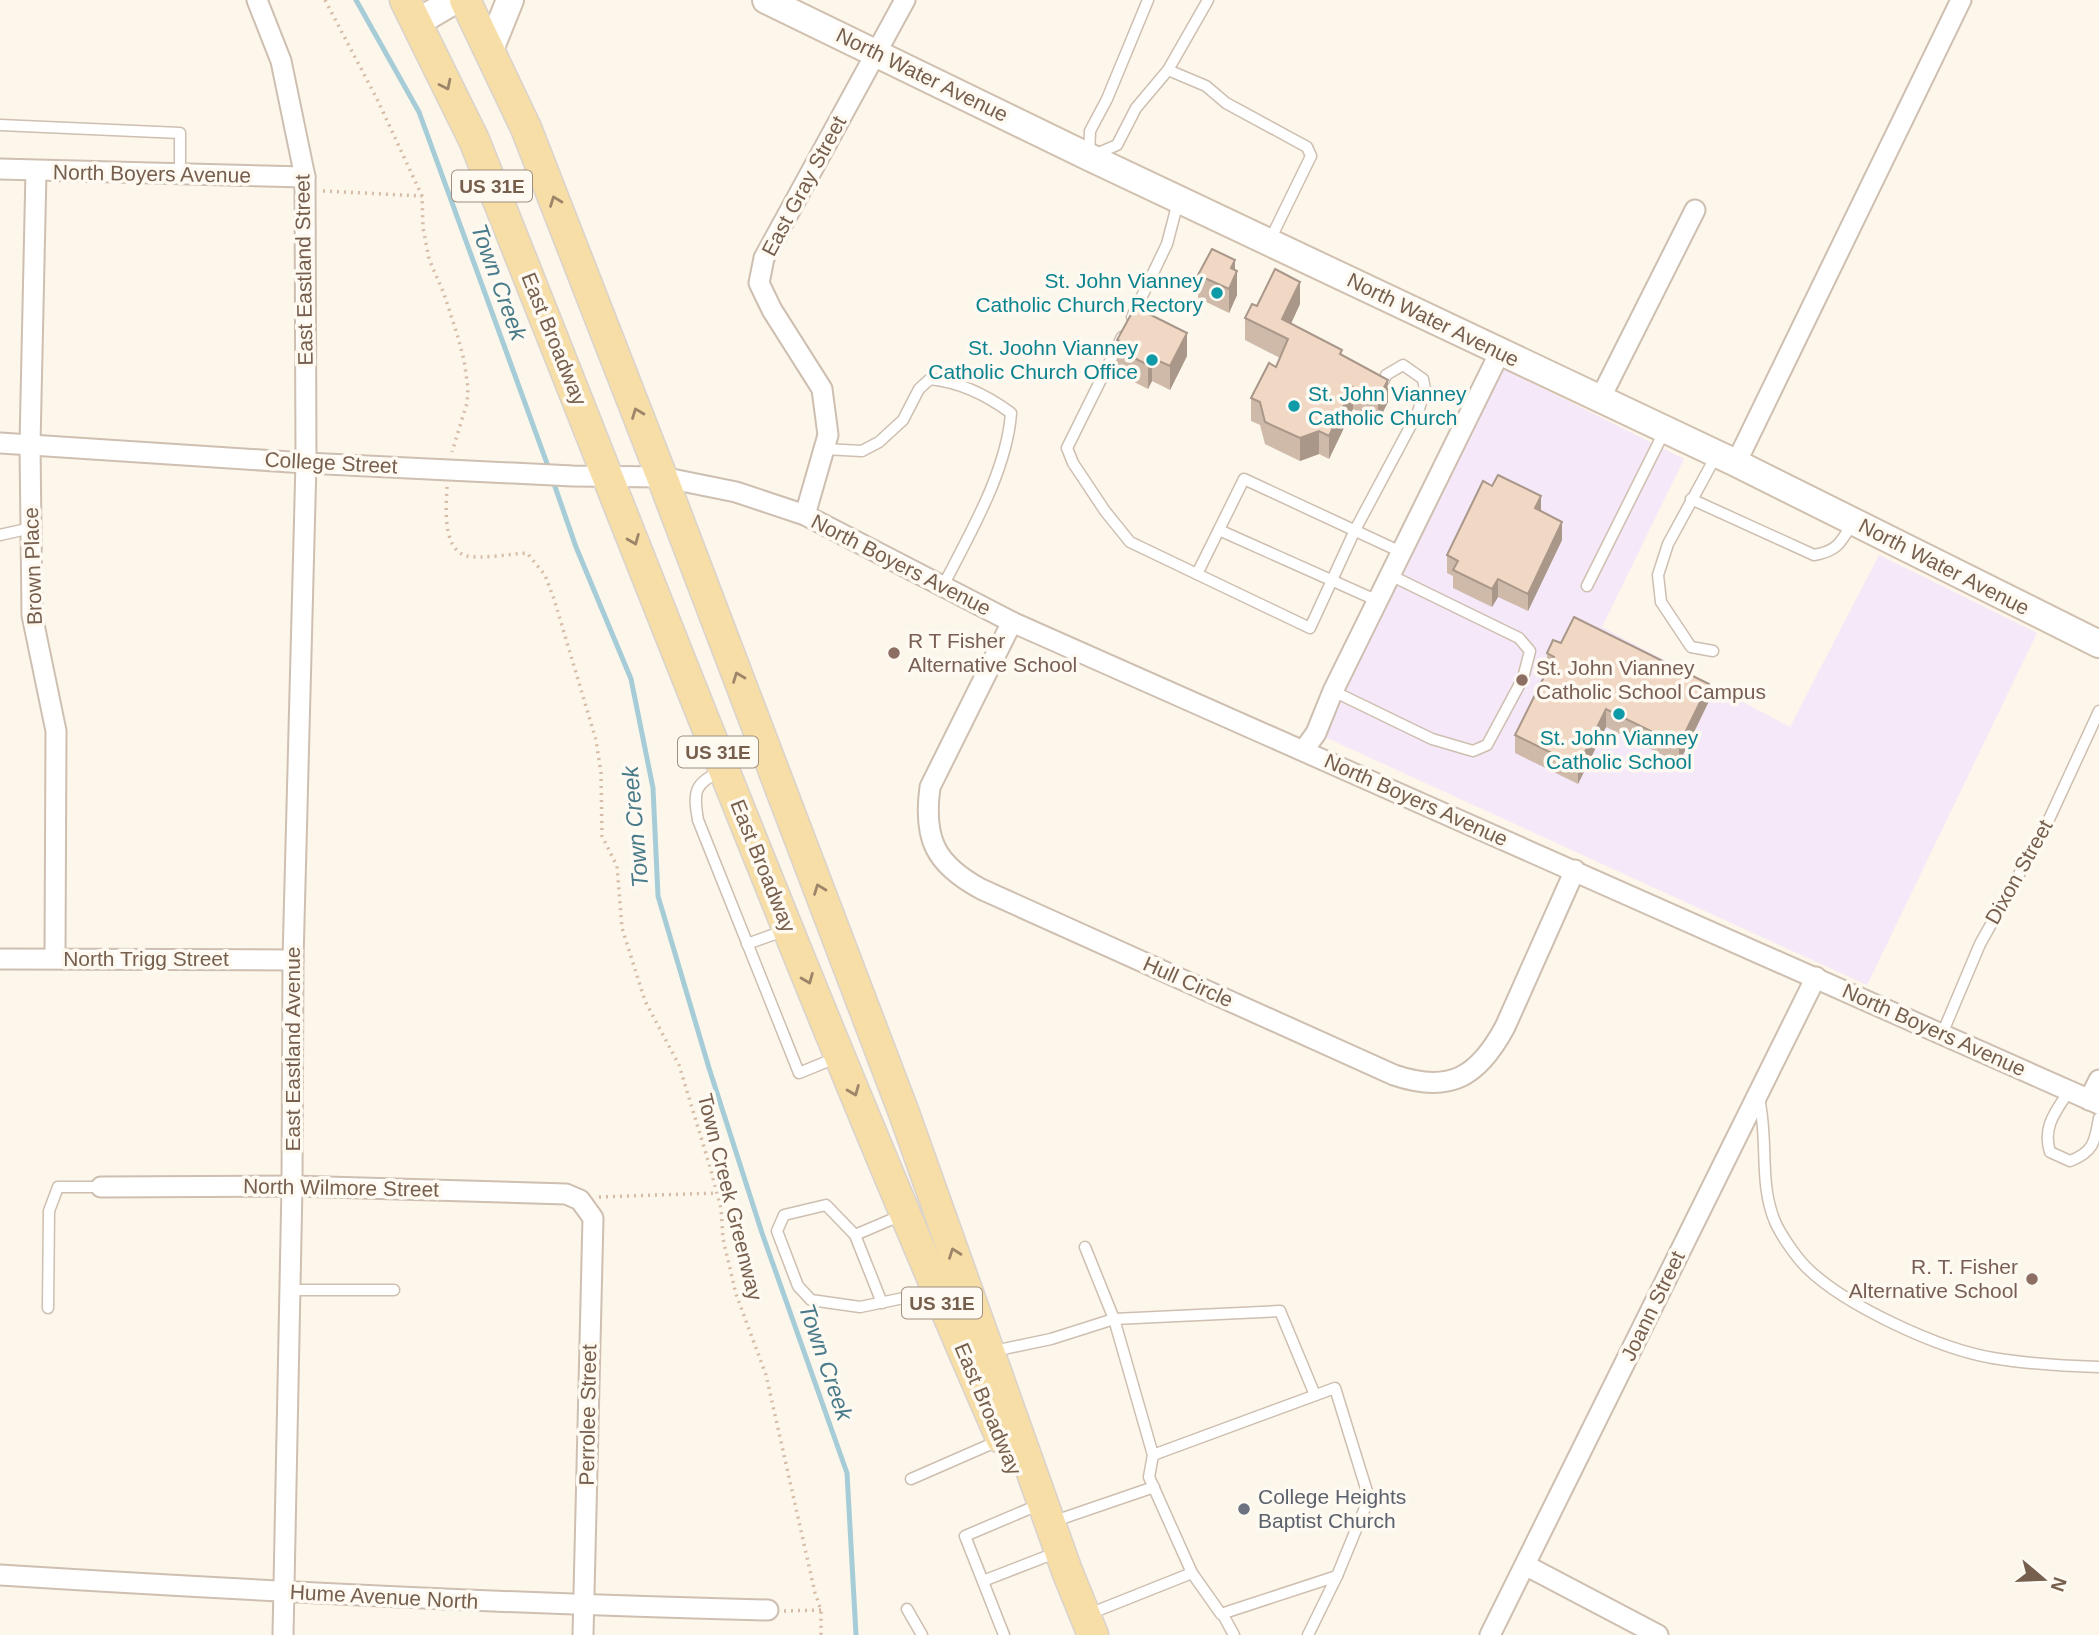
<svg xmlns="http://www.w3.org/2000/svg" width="2099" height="1635" viewBox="0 0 2099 1635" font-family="Helvetica,sans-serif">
<rect width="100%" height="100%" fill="#fcf6eb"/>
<!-- education -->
<path fill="#f4e8f9" d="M1494,364L1684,459L1602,627L1790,727L1879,555L2037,633L1867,985L1316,733Z"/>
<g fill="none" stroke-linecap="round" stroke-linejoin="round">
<!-- stream -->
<g stroke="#a6cdd7" stroke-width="5">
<path d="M356,0L419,112L549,469"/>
<path d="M552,478L576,547L631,679L653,788L658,896L709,1068L762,1233L847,1473L856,1635"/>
</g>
<defs>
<g id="lane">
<path d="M1148,0L1107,99L1090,131L1089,157L1117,145L1136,108L1168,70L1208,0"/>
<path d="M1168,70L1206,86L1226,103L1307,147L1311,156L1269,242"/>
<path d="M0,125L180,133V174"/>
<path d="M1132,317L1167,244L1178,202"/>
<path d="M1122,337L1067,448L1073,463L1105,511L1130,542L1310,628L1355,530L1418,412L1425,389L1423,379L1403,365L1386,375L1381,388"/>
<path d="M824,449L862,451L879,442L903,420L919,389L930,379C959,382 988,396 1011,413C1007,471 969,535 943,586"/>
<path d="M1691,499L1814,555C1838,551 1841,542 1853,522"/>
<path d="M1219,530L1378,601"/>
<path d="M0,535L31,528"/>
<path d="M1197,574L1244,479L1401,552"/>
<path d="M1587,586L1665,430"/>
<path d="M1713,651L1691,647L1661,602L1658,575L1668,544L1717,454"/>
<path d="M1333,691L1432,739L1473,751L1487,745L1523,678L1530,651L1519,638L1390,575"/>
<path d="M721,771C694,784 693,791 698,820L799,1073L838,1057"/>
<path d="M747,944L786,930"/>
<path d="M1942,1034L1980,944L2045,828L2099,711"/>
<path d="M2069,1091C2056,1111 2042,1127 2050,1152L2070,1161C2094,1152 2095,1141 2099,1118"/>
<path d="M1759,1099C1769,1141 1758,1184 1776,1224C1783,1238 1796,1257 1807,1268C1846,1306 1939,1349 1993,1358C2028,1364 2064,1366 2099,1367"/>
<path d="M902,1215L855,1235L826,1205L784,1215L777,1231L798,1286L811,1300L860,1307L933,1292"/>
<path d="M855,1235L882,1303"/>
<path d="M290,1290H394"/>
<path d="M48,1308L49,1211L58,1187H101"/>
<path d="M994,1351L1051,1339L1114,1319L1085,1247"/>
<path d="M1153,1455L1335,1388L1369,1498L1337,1576L1221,1614L1192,1573"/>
<path d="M911,1479L998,1441"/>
<path d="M1052,1522L1154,1487"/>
<path d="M983,1581L1050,1555"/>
<path d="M907,1609L922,1635"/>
<path d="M1222,1613L1234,1635"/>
<path d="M1089,1614L1192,1573L1149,1477L1153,1455L1114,1319L1280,1311L1315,1395"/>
<path d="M1004,1635L965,1536L1031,1508"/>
<path d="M1308,1635L1337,1576"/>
</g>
<g id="street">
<path d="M257,0L281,61L305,177L306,463L293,960L292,1186L283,1635"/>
<path d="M0,169L305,177"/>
<path d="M36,171L30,444L32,615L56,731L55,958"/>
<path d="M1600,399L1695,210"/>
<path d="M0,443L306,463L573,476L662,477L736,492L805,515L1012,622L2099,1104"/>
<path d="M1736,463L1961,0"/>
<path d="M805,515L828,435L822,389L772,310L759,283L764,258L905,0"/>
<path d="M1012,622L930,787C923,839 935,864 981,889L1394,1075C1450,1094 1478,1077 1505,1027L1575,870"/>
<path d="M1304,750L1316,733L1333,691L1500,352"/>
<path d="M0,959L293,960"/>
<path d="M2089,1100L2099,1080"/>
<path d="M101,1187L292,1186L566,1194L580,1200L593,1218L583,1635"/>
<path d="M1525,1565L1658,1635"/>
<path d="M0,1575C256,1591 512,1604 768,1610"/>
<path d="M1490,1635L1816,977"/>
</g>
<g id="secondary">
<path d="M766,0L1089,157L1736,463L2099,644"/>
<path d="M416,23L455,0"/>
<path d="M489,52L510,0"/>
</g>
<g id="primary">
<path d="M405,0L474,140C647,573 814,1010 1001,1438"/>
<path d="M465,0L526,128L662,477L904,1113L1067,1571L1093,1635"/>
</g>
</defs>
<!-- lane casing -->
<use href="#lane" stroke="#cebfb0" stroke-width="13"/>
<!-- street casing -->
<use href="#street" stroke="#cebfb0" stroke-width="23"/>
<!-- secondary casing -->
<use href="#secondary" stroke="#d1c0ae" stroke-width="30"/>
<!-- primary casing -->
<use href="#primary" stroke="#d9d2cd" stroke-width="33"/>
<!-- path -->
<g stroke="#d6bca6" stroke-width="3.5" stroke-dasharray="2 5" stroke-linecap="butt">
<path d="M325,0L377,99L422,196L423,228L429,259L444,294L457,334L464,360L468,388L467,403L452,452"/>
<path d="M323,191L422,196"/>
<path d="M447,487C446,506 442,550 467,556C480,559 512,554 527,553L545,575L554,599L596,740L601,773L602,836L617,866L622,928L645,1001L679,1065L710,1167L721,1208L723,1239L736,1294L766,1375L815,1593L821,1610V1635"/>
<path d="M599,1197L717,1193"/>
<path d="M784,1611L821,1610"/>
</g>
<!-- lane -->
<use href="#lane" stroke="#fff" stroke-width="10"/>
<!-- street -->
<use href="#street" stroke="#fff" stroke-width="19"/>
<!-- secondary -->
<use href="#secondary" stroke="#fff" stroke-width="26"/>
<!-- primary -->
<use href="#primary" stroke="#f7dea7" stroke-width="30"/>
</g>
<!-- wall -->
<g fill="#cfbaa9">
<path d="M1235,270L1237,295L1229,313L1198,298V275Z"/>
<path d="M1300,304L1291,324L1342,355L1388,402L1378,422L1353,409L1329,459L1319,454L1300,461L1265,444L1260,425L1251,421V398L1276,367L1280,358L1245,340V318Z"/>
<path d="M1117,340L1187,356L1170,390L1152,381L1148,389L1132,381V371L1117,364Z"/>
<path d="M1541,511L1562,540L1528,611L1498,597L1492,607L1453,588V576L1447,573V555Z"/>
<path d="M1561,643L1709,701L1679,763L1606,727L1578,784L1515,753V735L1547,671V653Z"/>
</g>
<!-- shaded-wall -->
<g fill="#a99789">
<path d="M1235,260V276L1237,271V295L1229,313V289L1231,268Z"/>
<path d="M1300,282V304L1284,338L1282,319Z"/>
<path d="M1187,333V356L1170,390V366Z"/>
<path d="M1152,358V381L1148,389V365Z"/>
<path d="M1388,380V402L1378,422V399Z"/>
<path d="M1353,387V409L1329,459V436Z"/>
<path d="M1319,431V454L1300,461V438Z"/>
<path d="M1541,496V514L1535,508Z"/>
<path d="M1562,522V540L1528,611V594Z"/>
<path d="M1498,579V597L1492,607V589Z"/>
<path d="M1709,684V701L1679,763V745Z"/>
<path d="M1606,709V727L1578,784V766Z"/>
</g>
<!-- building -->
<g fill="#f1d8c4" stroke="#a99789" stroke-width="2">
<path d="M1212,249L1235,260L1231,268L1237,271L1229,289L1198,275Z"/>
<path d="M1275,269L1300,282L1282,319L1342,350L1340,354L1388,380L1378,399L1353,387L1329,436L1319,431L1300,438L1265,422L1260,402L1251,398L1269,363L1276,367L1288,339L1245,318L1252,304L1257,306Z"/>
<path d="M1135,307L1187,333L1170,366L1152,358L1148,365L1132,357L1137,349L1117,340Z"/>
<path d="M1498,475L1541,496L1535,508L1562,522L1528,594L1498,579L1492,589L1453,570L1458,561L1447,555L1483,481L1492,486Z"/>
<path d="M1574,617L1709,684L1679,745L1606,709L1578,766L1515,735L1554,657L1547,653L1553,640L1561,643Z"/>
</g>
<!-- one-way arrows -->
<defs><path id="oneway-chevron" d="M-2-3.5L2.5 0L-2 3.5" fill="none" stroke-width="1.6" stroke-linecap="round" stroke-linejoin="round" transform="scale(1.75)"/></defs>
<g stroke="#9d8569">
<use href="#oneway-chevron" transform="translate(446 85) rotate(64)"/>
<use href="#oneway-chevron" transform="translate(555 201) rotate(-111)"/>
<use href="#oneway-chevron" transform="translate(637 413) rotate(-111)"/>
<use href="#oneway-chevron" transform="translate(634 540) rotate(68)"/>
<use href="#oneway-chevron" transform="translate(738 677) rotate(-111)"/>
<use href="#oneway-chevron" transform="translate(819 889) rotate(-111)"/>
<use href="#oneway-chevron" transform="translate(808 979) rotate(68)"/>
<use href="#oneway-chevron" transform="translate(854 1091) rotate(68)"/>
<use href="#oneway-chevron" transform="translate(954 1253) rotate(-110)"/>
</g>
<!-- markers -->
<g fill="#0f9aa8" stroke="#fefaf2" stroke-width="2.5">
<circle cx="1217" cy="293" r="7"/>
<circle cx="1152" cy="360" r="7"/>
<circle cx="1294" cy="406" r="7"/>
<circle cx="1619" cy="714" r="7"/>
</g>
<g fill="#8d6e63" stroke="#fefaf2" stroke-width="2.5">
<circle cx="894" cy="653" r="7"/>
<circle cx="1522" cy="680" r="7"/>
<circle cx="2032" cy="1279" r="7"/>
</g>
<circle fill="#6b7280" stroke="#fefaf2" stroke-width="2.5" cx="1244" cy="1509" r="7"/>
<g text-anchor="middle" stroke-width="7" stroke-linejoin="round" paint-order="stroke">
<!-- shield labels -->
<g fill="#fefaf2" stroke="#a08e7f" stroke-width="2">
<rect x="452" y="170.5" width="80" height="31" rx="5"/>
<rect x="678" y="736.5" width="80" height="31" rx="5"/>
<rect x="902" y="1287.5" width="80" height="31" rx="5"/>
</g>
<g font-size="19" font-weight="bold" fill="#775f4e">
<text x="492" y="193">US 31E</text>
<text x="718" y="759">US 31E</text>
<text x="942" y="1310">US 31E</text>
</g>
<!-- street labels -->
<g font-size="21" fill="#775f4e" stroke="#fefaf2">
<text transform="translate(922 75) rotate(26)" y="7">North Water Avenue</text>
<text transform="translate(152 174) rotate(1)" y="7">North Boyers Avenue</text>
<text transform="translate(804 186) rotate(-62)" y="7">East Gray Street</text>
<text transform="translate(304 270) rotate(-91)" y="7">East Eastland Street</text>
<text transform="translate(1433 320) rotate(26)" y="7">North Water Avenue</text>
<text transform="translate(554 339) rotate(68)" y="7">East Broadway</text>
<text transform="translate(331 463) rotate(3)" y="7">College Street</text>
<text transform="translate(901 565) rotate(27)" y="7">North Boyers Avenue</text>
<text transform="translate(33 566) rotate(-92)" y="7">Brown Place</text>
<text transform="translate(1944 567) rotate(27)" y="7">North Water Avenue</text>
<text transform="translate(1416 800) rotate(24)" y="7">North Boyers Avenue</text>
<text transform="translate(763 866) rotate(68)" y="7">East Broadway</text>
<text transform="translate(2019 872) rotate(-61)" y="7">Dixon Street</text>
<text x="146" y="966">North Trigg Street</text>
<text transform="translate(1188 982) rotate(24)" y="7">Hull Circle</text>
<text transform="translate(1934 1030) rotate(24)" y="7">North Boyers Avenue</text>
<text transform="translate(293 1049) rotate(-90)" y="7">East Eastland Avenue</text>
<text transform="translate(341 1188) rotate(1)" y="7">North Wilmore Street</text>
<text transform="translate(730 1197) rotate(76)" y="7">Town Creek Greenway</text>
<text transform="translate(1653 1306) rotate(-64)" y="7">Joann Street</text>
<text transform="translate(988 1409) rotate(67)" y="7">East Broadway</text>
<text transform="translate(588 1415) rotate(-89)" y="7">Perrolee Street</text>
<text transform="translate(384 1597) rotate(3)" y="7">Hume Avenue North</text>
</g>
<!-- culture labels -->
<g font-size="21" fill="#0d838f" stroke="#fefaf2" text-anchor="end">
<text x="1203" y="288">St. John Vianney<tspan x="1203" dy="24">Catholic Church Rectory</tspan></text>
<text x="1138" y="355">St. Joohn Vianney<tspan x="1138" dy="24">Catholic Church Office</tspan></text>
<text x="1308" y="401" text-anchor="start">St. John Vianney<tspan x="1308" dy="24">Catholic Church</tspan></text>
<text x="1619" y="745" text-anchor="middle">St. John Vianney<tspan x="1619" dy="24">Catholic School</tspan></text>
</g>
<!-- education labels -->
<g font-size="21" fill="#785e54" stroke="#fefaf2" text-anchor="start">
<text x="908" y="648">R T Fisher<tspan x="908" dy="24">Alternative School</tspan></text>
<text x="1536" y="675">St. John Vianney<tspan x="1536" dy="24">Catholic School Campus</tspan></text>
<text x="2018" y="1274" text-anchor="end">R. T. Fisher<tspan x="2018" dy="24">Alternative School</tspan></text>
</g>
<!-- worship labels -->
<g font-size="21" fill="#5b616d" stroke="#fefaf2" text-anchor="start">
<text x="1258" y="1504">College Heights<tspan x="1258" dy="24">Baptist Church</tspan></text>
</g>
<!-- water labels -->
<g font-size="23" font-style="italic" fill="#487a89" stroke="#fefaf2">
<text transform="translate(499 282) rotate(70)" y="8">Town Creek</text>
<text transform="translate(635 827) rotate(-95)" y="8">Town Creek</text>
<text transform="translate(826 1362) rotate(71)" y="8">Town Creek</text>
</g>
</g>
<!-- north arrow -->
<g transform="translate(2043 1579) rotate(109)" stroke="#fefaf2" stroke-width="5" paint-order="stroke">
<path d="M0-5L12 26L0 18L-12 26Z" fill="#775f4e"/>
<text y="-10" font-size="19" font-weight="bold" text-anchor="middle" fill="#775f4e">N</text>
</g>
</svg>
